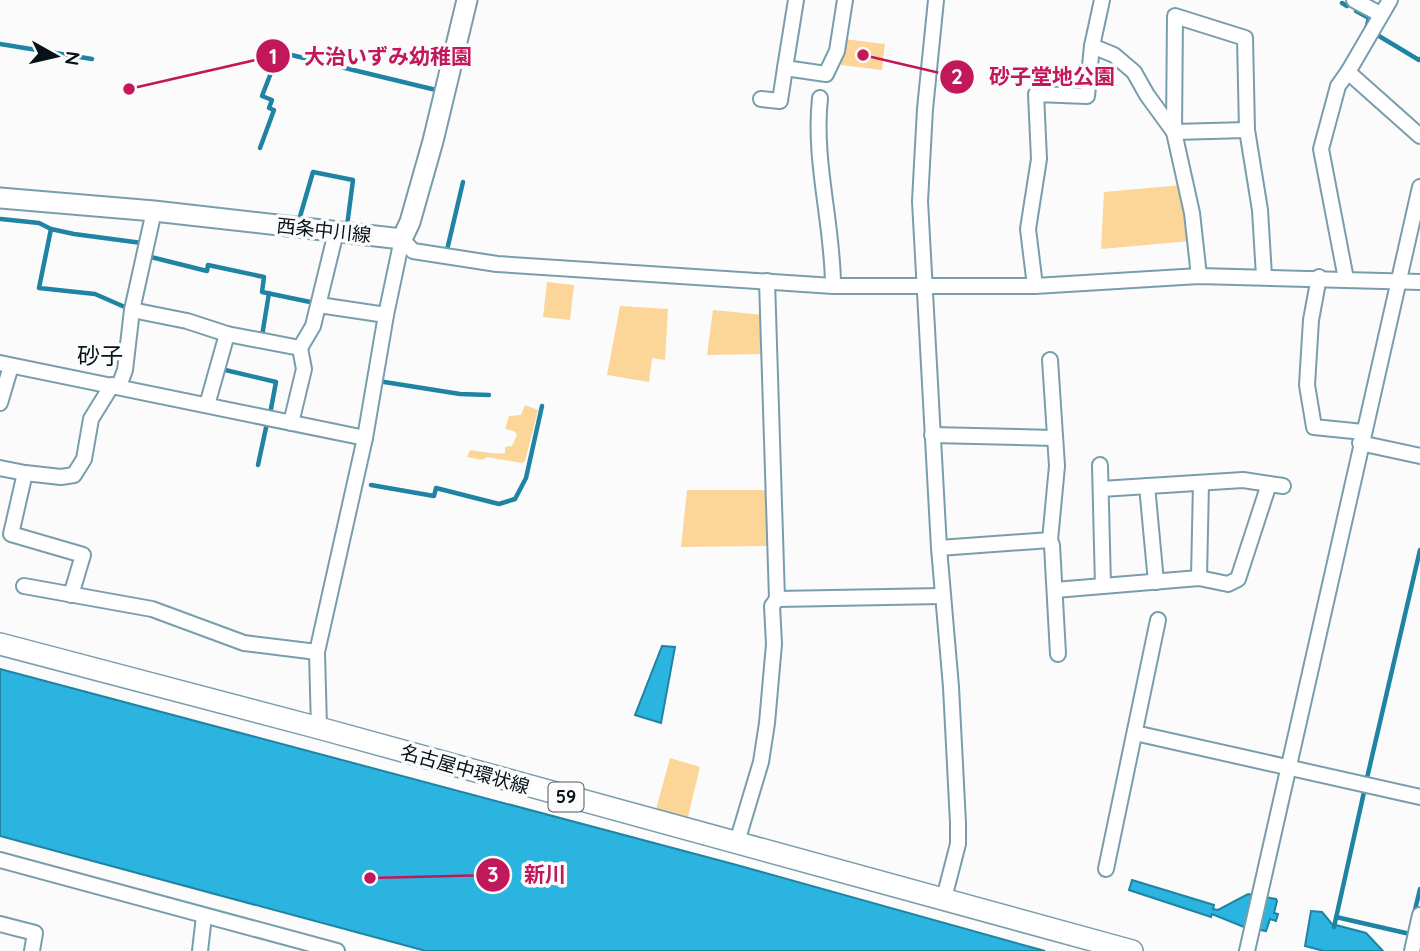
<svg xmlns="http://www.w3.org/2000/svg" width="1420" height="951" viewBox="0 0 1420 951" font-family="Quicksand,'Noto Sans JP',sans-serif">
<rect width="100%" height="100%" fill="#fbfbfb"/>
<!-- green -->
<g fill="#fcd599">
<path d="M844,39L885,44L882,70L841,65Z"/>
<path d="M1182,185L1191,241L1101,249L1104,192Z"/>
<path d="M547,282L574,285L570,320L543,317Z"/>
<path d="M620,306L668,309L665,360L652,358L649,382L607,375Z"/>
<path d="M713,310L764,315L766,354L707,355Z"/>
<path d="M525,405L538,410L525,461L522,463L487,457L482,460L467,457L470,450C480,451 495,455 505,453V447L512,446L517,435L514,431L505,429L509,416L521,415Z"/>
<path d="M687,490H772L773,546L681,547Z"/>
<path d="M670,758L700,767L687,821L655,813Z"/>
</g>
<!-- water -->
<g fill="#2ab4df" stroke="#1f83a3" stroke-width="2">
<path d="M662,646L675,647L661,723L635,715Z"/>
<path d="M0,669L733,864L1045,951H426L0,836Z"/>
<path d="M1132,880L1214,905L1213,909L1218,910L1248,894L1276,899L1277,901L1274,913L1278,914L1276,921L1270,919L1266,931L1244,927L1212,914L1211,917L1129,890Z"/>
<path d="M1311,911L1322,912L1332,924L1366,933L1383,951H1324L1305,946Z"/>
</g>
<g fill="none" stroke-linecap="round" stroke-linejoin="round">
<!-- stream -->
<g stroke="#1f83a3" stroke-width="4.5">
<path d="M1342,3L1347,6"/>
<path d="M1356,11L1369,18L1366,29"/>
<path d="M1374,33L1419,60L1420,59"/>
<path d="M0,44L92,59"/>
<path d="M260,148L274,110L269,108L272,100L262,96L279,52L436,90"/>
<path d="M1,219L39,223L51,229L74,234L142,243"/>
<path d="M299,220L313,172L353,180L347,226"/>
<path d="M51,229L39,288L95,294L127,308"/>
<path d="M447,250L463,182"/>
<path d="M147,256L207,271L208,265L264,277L262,292L315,303"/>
<path d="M262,336L269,293"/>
<path d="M221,369L276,382L270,414"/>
<path d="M378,381L460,394L489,395"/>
<path d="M258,465L267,423"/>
<path d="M371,485L434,496L436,488L499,504L515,499L526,478L542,406"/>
<path d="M1367,778L1420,550"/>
<path d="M1414,914L1420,889"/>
<path d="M1336,917L1410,934L1411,930"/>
<path d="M1334,927L1364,792"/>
</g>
<defs>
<g id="street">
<path d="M796,0L785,68L826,74L837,51L845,0"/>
<path d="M936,0L925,109L920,201L939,548L951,687L958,823V844L944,898"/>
<path d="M1354,0L1380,14"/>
<path d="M1390,0L1348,72L1420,136"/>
<path d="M1092,46L1114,55L1134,72L1147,95L1174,132L1247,130"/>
<path d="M820,98C813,161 833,224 833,286"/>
<path d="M761,99L780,101L785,68"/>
<path d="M402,239L413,251L497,264L833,286H1035L1199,276L1420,282"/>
<path d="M1199,276L1192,213L1174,132L1175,16L1245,38L1247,130L1260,210L1264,276"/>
<path d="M1319,277L1311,320L1307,385L1314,427L1363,432"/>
<path d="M1346,279L1321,149L1338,86L1348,72"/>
<path d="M1035,286L1028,229L1039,159L1036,94L1087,96L1092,46L1102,0"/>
<path d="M319,305L386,315"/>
<path d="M132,310L187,321L227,334L300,348L304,369L291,423"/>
<path d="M300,348L313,326L336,232"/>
<path d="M0,363L365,438"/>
<path d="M119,386L125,370L132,310L154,211"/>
<path d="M0,403L11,366"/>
<path d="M207,405L227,334"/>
<path d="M932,435L1055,438"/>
<path d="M1360,443L1420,456"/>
<path d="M1100,465L1103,586"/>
<path d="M0,468L25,473"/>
<path d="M1147,486L1156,582"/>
<path d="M1101,489L1243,480L1283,486"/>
<path d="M1050,540L1052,545L1058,654"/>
<path d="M939,548L1050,540L1057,466L1050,360"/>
<path d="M1199,578L1201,483"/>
<path d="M24,586L152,609L244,643L317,652"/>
<path d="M1055,590L1199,578L1228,584L1238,579L1269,484"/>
<path d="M71,595L83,555L11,534L25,473L61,477L74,475L84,459L91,419L112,385"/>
<path d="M777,599L942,596"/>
<path d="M319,728L317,652L365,438L386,315L402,239"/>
<path d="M1135,733L1420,797"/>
<path d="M737,842L761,762L767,723L774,644L772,606L777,599L767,281"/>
<path d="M0,860L337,951"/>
<path d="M1106,869L1158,620"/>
<path d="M0,924L35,933L32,951"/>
<path d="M200,951L204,916"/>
<path d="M1247,951L1420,187"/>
<path d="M1412,951L1420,915"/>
</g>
<path id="secondary" d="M0,198L154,211L402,239L410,222L433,141L467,0"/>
<path id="primary" d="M0,644L319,728L1132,951"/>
</defs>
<!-- street casing -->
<use href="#street" stroke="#789ead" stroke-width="18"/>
<!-- secondary casing -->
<use href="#secondary" stroke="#789ead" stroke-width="23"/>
<!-- primary casing -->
<use href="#primary" stroke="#789ead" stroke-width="24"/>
<!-- street -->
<use href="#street" stroke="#fff" stroke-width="14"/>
<!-- secondary -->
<use href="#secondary" stroke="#fff" stroke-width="19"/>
<!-- primary -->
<use href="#primary" stroke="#fff" stroke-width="21"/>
</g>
<g text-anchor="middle" stroke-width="7" stroke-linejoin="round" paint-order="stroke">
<!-- shield labels -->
<rect fill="#fbfbfb" stroke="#4f585c" stroke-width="2" x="548.5" y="782.5" width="35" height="29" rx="5"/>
<g font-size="18" font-weight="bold" fill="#051218">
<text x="566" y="803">59</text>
</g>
<!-- street labels -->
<g font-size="19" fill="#051218" stroke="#fbfbfb">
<text transform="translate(324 230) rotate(6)" y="7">西条中川線</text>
<text transform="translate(465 769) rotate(16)" y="7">名古屋中環状線</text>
</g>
<!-- quarter labels -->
<g font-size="23" fill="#051218" stroke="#fbfbfb">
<text x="100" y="364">砂子</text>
</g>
</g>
<!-- callouts -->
<path fill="none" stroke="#c2185b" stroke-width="2.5" d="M129 89L273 56M863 55L957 77M370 878L493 875"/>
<g fill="#c2185b" stroke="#fbfbfb" stroke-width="2.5">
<circle cx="129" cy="89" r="7"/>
<circle cx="863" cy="55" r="7"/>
<circle cx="370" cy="878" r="7"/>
<circle cx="273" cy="56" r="18"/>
<circle cx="957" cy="77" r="18"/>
<circle cx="493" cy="875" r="18"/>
</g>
<g font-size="21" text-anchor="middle" font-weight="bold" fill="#fff">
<text x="273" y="64">1</text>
<text x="957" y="84">2</text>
<text x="493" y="882">3</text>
</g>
<g font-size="21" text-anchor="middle" font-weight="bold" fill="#c2185b" stroke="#fbfbfb" stroke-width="7" stroke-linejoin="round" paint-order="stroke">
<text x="388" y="64">大治いずみ幼稚園</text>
<text x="1052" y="84">砂子堂地公園</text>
<text x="545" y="882">新川</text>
</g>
<!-- north arrow -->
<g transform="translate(56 56) rotate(98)" stroke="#fbfbfb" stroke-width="5" paint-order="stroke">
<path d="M0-5L12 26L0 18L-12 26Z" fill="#051218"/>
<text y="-10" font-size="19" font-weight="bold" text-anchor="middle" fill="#051218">N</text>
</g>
</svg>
